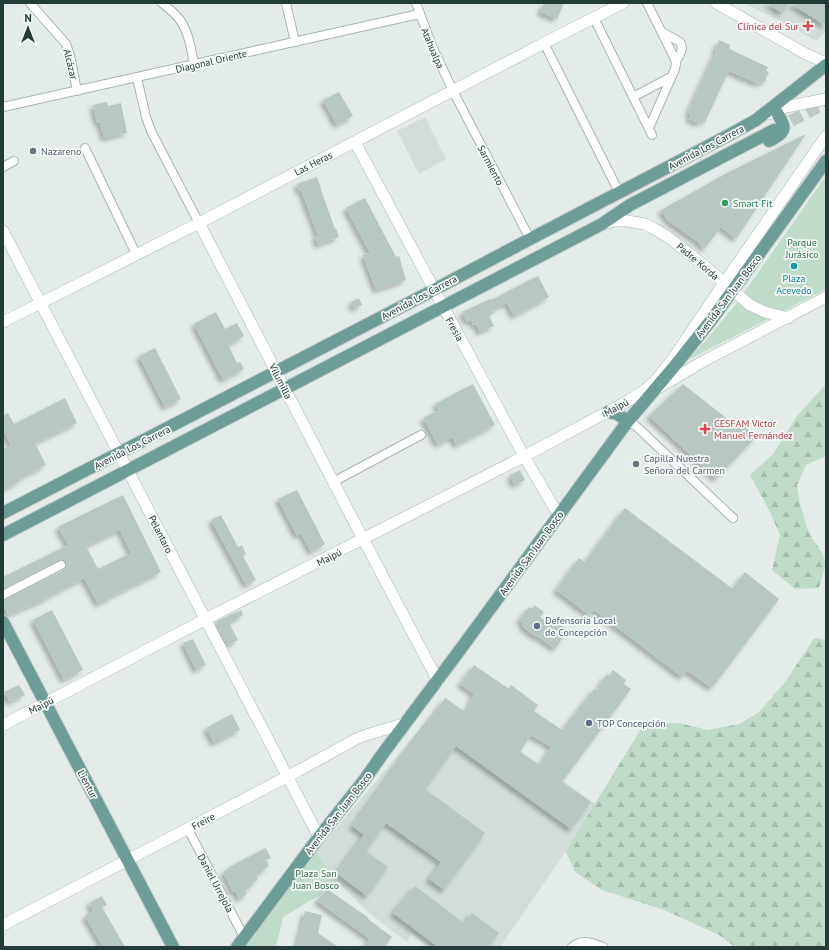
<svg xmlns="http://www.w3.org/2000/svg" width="829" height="950" viewBox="0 0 829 950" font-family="'PT Sans',sans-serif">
<defs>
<pattern id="forest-firs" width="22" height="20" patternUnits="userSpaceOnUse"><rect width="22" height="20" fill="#bedcc9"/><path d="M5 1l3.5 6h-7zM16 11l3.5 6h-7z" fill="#a3bead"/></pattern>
<filter id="shadow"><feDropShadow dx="-3.5" dy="3.5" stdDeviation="2" flood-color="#0004"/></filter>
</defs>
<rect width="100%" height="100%" fill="#e4ece9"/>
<!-- built -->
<g fill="#d2dcd8">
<path d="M744,3H826V32L816,41L779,20L763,13Z"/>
<path d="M425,117L446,159L419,174L397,131Z"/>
<path d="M446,698L600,807L566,851L500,947H430L412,934L407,942L368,912L337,882L316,852Z"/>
</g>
<!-- forest -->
<g fill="url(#forest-firs)">
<path d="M826,384V457H824L806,465L797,485L800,504L809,533L822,553L826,563L819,588L795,589L772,570L780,535L769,510L750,475L773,454L797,416Z"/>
<path d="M814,638L826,640V947H735L719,935L664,910L602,890L575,872L566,851L644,724L679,723L708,730L739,724L759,712L786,681Z"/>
</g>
<!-- green -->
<g fill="#bedcc9">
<path d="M826,176V289L686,361L707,339L736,304Z"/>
<path d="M316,852L337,882L321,894L283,917L276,947H241L297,878Z"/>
</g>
<!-- building -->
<g fill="#b9c7c3" fill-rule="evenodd" filter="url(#shadow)">
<path d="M544,3H564L557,19L540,12Z"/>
<path d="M767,3H789L782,13Z"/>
<path d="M790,3H826V26Z"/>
<path d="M719,40L730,45L729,49L768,67L766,71L769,72L764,83L761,81L759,84L729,71L705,122L701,120L700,124L689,119L691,115L688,113L716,51L715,50Z"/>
<path d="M339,92L353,116L337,125L323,100Z"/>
<path d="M107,102L108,106L121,103L127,133L104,138L100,123H97L93,105Z"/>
<path d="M806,134L781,171L736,239L721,227L704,249L698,242L668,221L661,210L729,172Z"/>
<path d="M317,177L321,187H320L335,229L336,228L339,237L318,245L315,237L318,236L301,190L299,191L297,184Z"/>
<path d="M365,198L396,257L399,256L406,280L376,290L363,255L370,253L346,208Z"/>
<path d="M538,276L549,297L514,316L507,303L492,310L494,313L489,316L494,326L480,332L476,324L473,325L471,320L467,322L462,312L490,299L491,300Z"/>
<path d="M359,298L362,305L354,309L351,302Z"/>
<path d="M216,312L225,329L237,323L244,336L228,345L237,363L240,362L244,369L223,380L194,324Z"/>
<path d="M155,348L181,399L165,407L139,356Z"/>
<path d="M473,384L495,425L456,445L452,437L438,445L423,418L439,410L435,404Z"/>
<path d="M683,384L730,421L735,417L756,437L716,479L649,416Z"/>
<path d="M65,398L77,423L35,443L46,465L19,479L20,481L3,490V449L11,445L3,430V416L8,413L14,424Z"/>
<path d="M520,470L525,480L514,485L510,475Z"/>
<path d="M297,490L325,544L311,552L301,533L297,536L278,499Z"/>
<path d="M123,495L161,572L112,596V597L98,604L84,578L46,598V599L8,615L3,605V600L64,570L66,568V562L64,560H58L3,589V577L68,545L58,527ZM120,530L131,553L98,569L86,546Z"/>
<path d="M625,508L733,589L745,572L779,599L712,688L687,671L682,677L594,610L589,615L556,590L579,558L585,562Z"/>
<path d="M221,515L238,547L242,545L246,554L243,556L256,580L246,585L211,520Z"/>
<path d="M534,605L544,612L540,617L554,627L557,622L568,630L555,649L537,636L536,637L523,627L522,622L519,620L529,607L532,609Z"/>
<path d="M52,610L83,670L64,680L33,620Z"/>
<path d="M241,610L243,615L229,623L238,640L227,645L216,625L217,621Z"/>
<path d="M193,639L206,665L196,670L183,643Z"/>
<path d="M474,665L509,689L511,685L538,705L534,711L562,730L594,689L597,690L606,675L609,676L613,670L626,680L624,684L631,689L562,782L591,802L571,829L456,746L425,789L485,833L444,890L429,879L441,862L386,823L366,851L388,867L367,896L336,873L364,835L352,826L445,698L465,712L474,694L460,684ZM531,735L551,747L539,765L520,752Z"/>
<path d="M19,685L25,695L10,702L4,692Z"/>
<path d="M232,714L240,730L214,743L206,728Z"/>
<path d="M266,848L271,858L266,860L269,866L262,871V872L256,875L258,880L251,883L253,886L245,890L247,894L239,899L235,891L233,892L223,872L230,868L229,867Z"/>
<path d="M415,886L464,923L472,913L499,933L488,947H438L393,913Z"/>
<path d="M327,889L369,918L368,919L392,937L384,947H364L370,939L317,901Z"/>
<path d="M102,896L107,905L102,907L125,947H103L85,916L93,911L89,903Z"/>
<path d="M305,911L322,915L318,933L338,947H297Z"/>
</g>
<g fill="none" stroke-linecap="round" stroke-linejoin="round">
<!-- primary-tunnel -->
<path stroke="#bec9c6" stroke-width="12" stroke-dasharray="12 6" stroke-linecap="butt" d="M775,129L826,103"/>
<defs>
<g id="street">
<path d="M30,3L66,44L70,55L77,91"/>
<path d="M162,3C168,8 175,13 180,20C189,33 191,49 194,64"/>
<path d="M286,3L295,42"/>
<path d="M416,3L432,46L453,91L530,239"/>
<path d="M647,3L675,59L676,63L675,69L649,128"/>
<path d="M594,18L652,135"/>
<path d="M662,32L680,42C684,48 680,56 676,61"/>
<path d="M544,43L619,192"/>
<path d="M137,78L146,117L151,131L199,223"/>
<path d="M633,97L671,77"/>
<path d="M3,107L419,14"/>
<path d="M85,148L136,254"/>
<path d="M3,167L14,161"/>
<path d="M628,421L636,426L733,518"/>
<path d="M333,482L421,435"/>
<path d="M3,595L61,565"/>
<path d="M188,829L244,937"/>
<path d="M572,947C582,939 592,942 603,947"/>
</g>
<g id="secondary">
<path d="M716,3L806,54L826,63"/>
<path d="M769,114L786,107L826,99"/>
<path d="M355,142L443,306L524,456L552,504L555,509L560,513"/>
<path d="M199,223L350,514L438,681"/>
<path d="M602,224L614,221H627L645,224L653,228L668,237L700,262L750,305L765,312L788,318"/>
<path d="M3,231L319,837"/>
<path d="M3,322L199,223L548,41L623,3"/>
<path d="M658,388L702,362L826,297"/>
<path d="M3,725L206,619L519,459L626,402L645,390L657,379L672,360L724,283L826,136"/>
<path d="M3,925L298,771L356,739L366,735L406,723"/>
</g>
<g id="primary">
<path d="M769,141C788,131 786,128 776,111"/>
<path d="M608,412L617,414L628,421"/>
<path d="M3,513L426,294L530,239L668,167L729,135L756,120L826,65"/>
<path d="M3,535L602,224L630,205L774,130"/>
<path d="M3,622L173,947"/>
<path d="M237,947L319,837L365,779L384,752L465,643L628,421L673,368L712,319L826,161"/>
</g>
</defs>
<!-- street casing -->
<use href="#street" stroke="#a7b4b0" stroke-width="10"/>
<!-- secondary casing -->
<use href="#secondary" stroke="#a3b7b2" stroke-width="12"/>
<!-- primary casing -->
<use href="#primary" stroke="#c2c8c7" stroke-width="14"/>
<!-- street -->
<use href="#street" stroke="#fff" stroke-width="8"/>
<!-- secondary -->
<use href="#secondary" stroke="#fff" stroke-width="11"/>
<!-- primary -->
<use href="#primary" stroke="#6c9e97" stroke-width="12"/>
</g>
<!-- markers -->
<g fill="#e0444e" stroke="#f4f9f7" stroke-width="1.5">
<path d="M806 20h4v4h4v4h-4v4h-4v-4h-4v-4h4z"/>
<path d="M703 423h4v4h4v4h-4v4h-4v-4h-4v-4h4z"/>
</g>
<g fill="#6b7280" stroke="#f4f9f7" stroke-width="1.5">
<circle cx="33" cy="151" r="4"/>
<circle cx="636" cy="464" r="4"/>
</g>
<circle fill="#2e9e5b" stroke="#f4f9f7" stroke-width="1.5" cx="725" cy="203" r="4"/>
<circle fill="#0f9aa8" stroke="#f4f9f7" stroke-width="1.5" cx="794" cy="266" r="4"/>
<g fill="#5c6f8a" stroke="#f4f9f7" stroke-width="1.5">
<circle cx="537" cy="626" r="4"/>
<circle cx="589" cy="723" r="4"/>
</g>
<g text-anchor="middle" stroke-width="3.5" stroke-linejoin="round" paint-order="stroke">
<!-- health labels -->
<g font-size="10" fill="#be3a42" stroke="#f4f9f7" text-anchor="end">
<text x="799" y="30">Clínica del Sur</text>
<text x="714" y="427" text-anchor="start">CESFAM Víctor<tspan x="714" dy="12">Manuel Fernández</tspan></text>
</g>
<!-- street labels -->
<g font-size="10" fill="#243c38" stroke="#f4f9f7">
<text transform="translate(433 48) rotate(67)" y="4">Atahualpa</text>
<text transform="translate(211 61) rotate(-13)" y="4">Diagonal Oriente</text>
<text transform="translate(71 64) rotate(76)" y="4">Alcázar</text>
<text transform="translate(706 147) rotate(-28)" y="4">Avenida Los Carrera</text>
<text transform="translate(313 163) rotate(-27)" y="4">Las Heras</text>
<text transform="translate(491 165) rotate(62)" y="4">Sarmiento</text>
<text transform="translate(698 261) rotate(40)" y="4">Padre Korda</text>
<text transform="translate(728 296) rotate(-53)" y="4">Avenida San Juan Bosco</text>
<text transform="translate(419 297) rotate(-28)" y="4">Avenida Los Carrera</text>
<text transform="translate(455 329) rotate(61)" y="4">Fresia</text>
<text transform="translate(281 381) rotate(63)" y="4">Vilumilla</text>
<text transform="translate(616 407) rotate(-29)" y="4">Maipú</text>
<text transform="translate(132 447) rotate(-27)" y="4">Avenida Los Carrera</text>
<text transform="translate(161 534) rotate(63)" y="4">Pelantaro</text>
<text transform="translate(531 553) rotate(-54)" y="4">Avenida San Juan Bosco</text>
<text transform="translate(329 557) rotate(-27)" y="4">Maipú</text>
<text transform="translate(41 705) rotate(-27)" y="4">Maipú</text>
<text transform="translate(88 784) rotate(62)" y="4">Lientur</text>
<text transform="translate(338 813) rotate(-52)" y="4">Avenida San Juan Bosco</text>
<text transform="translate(203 821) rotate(-28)" y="4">Freire</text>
<text transform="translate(216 883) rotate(62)" y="4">Daniel Urrejola</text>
</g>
<!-- worship labels -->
<g font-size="10" fill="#5b616d" stroke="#f4f9f7" text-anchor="start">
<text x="41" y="155">Nazareno</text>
<text x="644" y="462">Capilla Nuestra<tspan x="644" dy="12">Señora del Carmen</tspan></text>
</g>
<!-- leisure labels -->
<g font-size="10" fill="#27864d" stroke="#f4f9f7" text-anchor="start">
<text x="733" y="207">Smart Fit</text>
</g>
<!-- park labels -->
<g font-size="10" fill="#327050" stroke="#f4f9f7">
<text x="802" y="246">Parque<tspan x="802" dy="12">Jurásico</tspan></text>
<text x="316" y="877">Plaza San<tspan x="316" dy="12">Juan Bosco</tspan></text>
</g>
<!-- culture labels -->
<g font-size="10" fill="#0d838f" stroke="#f4f9f7">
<text x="794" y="282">Plaza<tspan x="794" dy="12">Acevedo</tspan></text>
</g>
<!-- service labels -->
<g font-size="10" fill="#4e5e75" stroke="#f4f9f7" text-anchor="start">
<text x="545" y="624">Defensoría Local<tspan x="545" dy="12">de Concepción</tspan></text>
<text x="597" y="727">TOP Concepción</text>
</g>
</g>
<!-- border -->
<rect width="829" height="950" fill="none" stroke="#243c38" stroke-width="8"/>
<!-- north arrow -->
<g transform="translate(28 28)" stroke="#f4f9f7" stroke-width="3" paint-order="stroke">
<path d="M0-3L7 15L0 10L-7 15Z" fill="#243c38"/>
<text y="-6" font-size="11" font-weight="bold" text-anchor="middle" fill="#243c38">N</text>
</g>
</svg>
